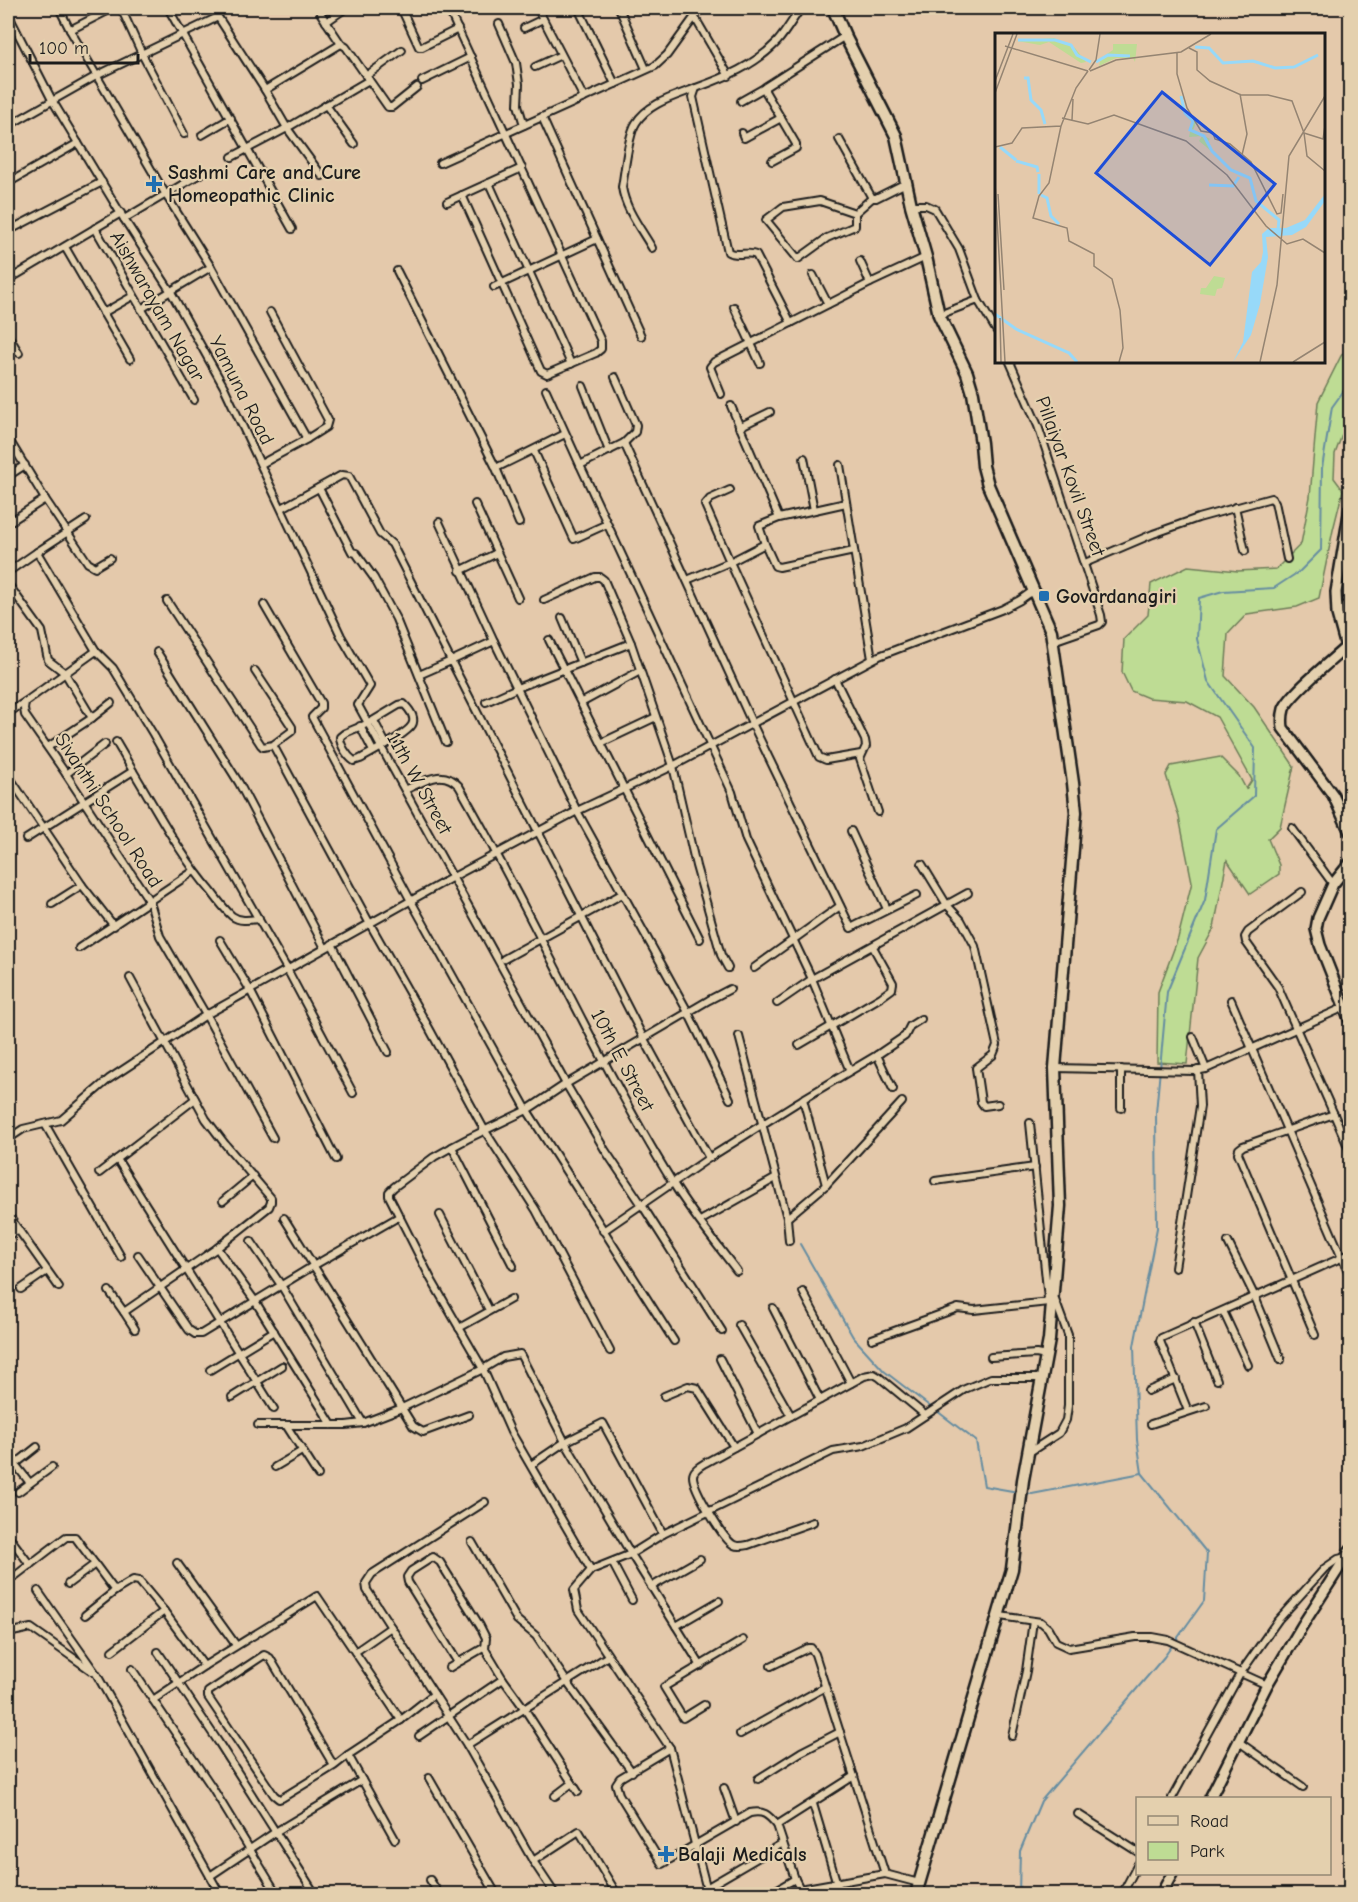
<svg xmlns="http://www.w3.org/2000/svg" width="1358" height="1902" viewBox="0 0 1358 1902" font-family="'Comic Neue',sans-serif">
<rect width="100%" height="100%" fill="#e4c9ab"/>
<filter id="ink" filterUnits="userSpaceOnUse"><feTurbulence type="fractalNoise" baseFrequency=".0167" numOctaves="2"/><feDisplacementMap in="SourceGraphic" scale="12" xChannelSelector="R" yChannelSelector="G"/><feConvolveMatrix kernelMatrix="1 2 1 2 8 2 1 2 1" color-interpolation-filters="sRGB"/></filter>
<g filter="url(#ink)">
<!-- green -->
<path fill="#bedc94" stroke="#6d7c58" stroke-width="1.5" d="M1350,345V413L1335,454L1334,478L1343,490L1333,530L1319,598L1297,607L1247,614L1228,634L1225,676L1254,707L1294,766L1280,827L1268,839L1279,865V874L1250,894L1227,860L1214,928L1198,958L1187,1064L1157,1062L1158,992L1178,938L1192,882L1179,817L1166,775L1171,766L1220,757L1239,776L1246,789L1252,780L1217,717L1187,701L1148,698L1131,691L1122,672L1124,639L1148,615L1151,584L1188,566L1238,571L1276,569L1301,544L1310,497L1318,402L1341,356Z"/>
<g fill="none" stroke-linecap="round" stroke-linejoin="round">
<!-- stream -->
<g stroke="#668da1" stroke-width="2">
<path d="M800,1244L853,1337L884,1371L932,1408"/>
<path d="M937,1411L976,1441L984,1486L1018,1492"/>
<path d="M1024,1493L1032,1494L1142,1473"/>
<path d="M1019,1894L1020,1851L1041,1801L1164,1657L1204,1601L1207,1553L1142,1473L1137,1440L1134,1346L1157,1228L1156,1113L1167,992L1205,900L1216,829L1254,796L1255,748L1208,681L1197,639L1199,598L1223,591L1274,588L1300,571L1321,550L1322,468L1332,407L1350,382"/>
</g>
<defs>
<g id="street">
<path d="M8,8H9"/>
<path d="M59,8L70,30L166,195L211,267L307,439L261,464"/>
<path d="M121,8L142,54L184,134"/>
<path d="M168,8L292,229"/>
<path d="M214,8L218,17L265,90L287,128L322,176"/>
<path d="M401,8L419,47H422L458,29"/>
<path d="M448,8L601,341V349L596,353L547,374L541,371L462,195"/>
<path d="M578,8L615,84"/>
<path d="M619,8L646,69"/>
<path d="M540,13L584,98"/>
<path d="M8,14L52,100L124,219L171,292L224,387L341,636L370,686L358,705L566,1084L605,1150L644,1208L722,1331"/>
<path d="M321,14L341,44"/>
<path d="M694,16L729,76"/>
<path d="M326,22L346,8"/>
<path d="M499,24L516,63L519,84L518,105L524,125"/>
<path d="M524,28L543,19"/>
<path d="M70,30L113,8"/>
<path d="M535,67L561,55"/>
<path d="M366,76L402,50"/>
<path d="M422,81L471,57"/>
<path d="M265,90L341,44L346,47L388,107H392L417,87"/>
<path d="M741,101L764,88"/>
<path d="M326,105L354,144"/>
<path d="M8,113L13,123L98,75L218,17"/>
<path d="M542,117L641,336"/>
<path d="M742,133L744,138L781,118"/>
<path d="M202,135L231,118"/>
<path d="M839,139L872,198H876L906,183"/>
<path d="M232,157L287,128L369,80"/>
<path d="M772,161L796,148V144L765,91V87L845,36"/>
<path d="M440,163L655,66L667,55L701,8"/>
<path d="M8,183L78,143"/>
<path d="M489,183L571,364"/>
<path d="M447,202L522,168"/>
<path d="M911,205H926L935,209L959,249L978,300L996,330"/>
<path d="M855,213V226L827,238L798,259L766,220L783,207L820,201L855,213L872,198"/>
<path d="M124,219L200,174"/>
<path d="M95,228L194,400"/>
<path d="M8,231L102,182"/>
<path d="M65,247L130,359"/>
<path d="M652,248C641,229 625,209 622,187C625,171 628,135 636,123C648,103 676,96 696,88"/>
<path d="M860,261L870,283"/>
<path d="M397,271L496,468L565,434"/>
<path d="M813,275L828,304"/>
<path d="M8,280L121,213"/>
<path d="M494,287L597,239"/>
<path d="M734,307L760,363"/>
<path d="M141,309L211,267"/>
<path d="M270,312L328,420L326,427L307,439"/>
<path d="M103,313L133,296"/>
<path d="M939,315L978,300"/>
<path d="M791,323L756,255C747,251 737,257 728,252L693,97L696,88C726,77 754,66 777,42C786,32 793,19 801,8"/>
<path d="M8,335L19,353"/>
<path d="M1010,362L1038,426L1101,615L1102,622L1099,625L1053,641"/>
<path d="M615,377L636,425L635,432L624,443L580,465L732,792L746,840L812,979L850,1071"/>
<path d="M583,386L609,451"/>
<path d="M546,390L580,465"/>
<path d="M721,394L710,367L714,362L870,283L926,257"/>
<path d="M731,406L779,518L759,526L765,544"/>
<path d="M739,427L770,412"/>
<path d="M8,438L45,499L88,563L95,567L110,558"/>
<path d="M624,443L752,723L851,928L917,895"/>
<path d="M534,451L574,539L607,524"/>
<path d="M804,458L814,510"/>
<path d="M840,465L872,659"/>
<path d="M496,468L519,523"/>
<path d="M8,476L25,465"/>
<path d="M319,488L352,552L356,553L374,578L396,619L446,742"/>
<path d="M475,504L518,598"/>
<path d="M1235,507L1245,551"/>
<path d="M282,508L342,475L349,476L380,534L392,544L451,661L494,641L577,811L688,1012L730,1099"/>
<path d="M779,518L846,503"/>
<path d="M86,520L37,552L96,651L113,668L153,734L287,969L353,1093"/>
<path d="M439,522L494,641"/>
<path d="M8,523L45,499"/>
<path d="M854,551L779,567L775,566L765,544L730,562L819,757L826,760L861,754"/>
<path d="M1085,563L1153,534L1198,518L1271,498L1275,502L1287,559"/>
<path d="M460,571L497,553"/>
<path d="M8,572L37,552"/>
<path d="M687,580L730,562L705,505L710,499L730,490"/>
<path d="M8,584L42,631L48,660L65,673L92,718"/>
<path d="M544,600L595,577H600L604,580L631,643L673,766L696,866L721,955L728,968"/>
<path d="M167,601L261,745L263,747L273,745"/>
<path d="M264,605L321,703V708L312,717L411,901L527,1110L674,1341"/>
<path d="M562,618L581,663"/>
<path d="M549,640L700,939"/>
<path d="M96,651L25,702L24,709L25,715L66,774L150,902L160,936L206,1015L273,1138"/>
<path d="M157,652L239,783L325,948"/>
<path d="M255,671L292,727V731L273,745L370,924L429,1028L485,1131L536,1210L610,1351"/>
<path d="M419,675L451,661L644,1039L709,1158"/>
<path d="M835,679L865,740L866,746L860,759L878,812"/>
<path d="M486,702L517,688L631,643"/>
<path d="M581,703L640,671"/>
<path d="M404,704C409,709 416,718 412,725C406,735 371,753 360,759L354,761C347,756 340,745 340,737L345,733L369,723L399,705Z"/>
<path d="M8,713L25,702"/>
<path d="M374,721L386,744"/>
<path d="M360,726L373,751"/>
<path d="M116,742L133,771"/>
<path d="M601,743L656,717"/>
<path d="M48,747L92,718L111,703"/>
<path d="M66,774L105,744"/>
<path d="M8,775L82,885L114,926"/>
<path d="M405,790C424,782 442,767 459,786C534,916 594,1055 673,1183C692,1214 715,1242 737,1271"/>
<path d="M1292,828L1333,884"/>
<path d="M851,831L887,909"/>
<path d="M26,839L133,771C158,812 180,855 211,891C217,899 224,909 232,916C240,922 250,920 259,919"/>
<path d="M922,864L947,905L961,920L975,946L997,1045L993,1055L976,1068L981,1102L984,1106L998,1104"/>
<path d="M1302,892L1248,932L1245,937L1246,942L1278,987L1350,1151"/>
<path d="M52,904L82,885"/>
<path d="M220,940L250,990L336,1159"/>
<path d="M332,944L388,1052"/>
<path d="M79,948L194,871"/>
<path d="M504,959L622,894"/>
<path d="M754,968L840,906"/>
<path d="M1231,1000L1342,1258L1350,1275"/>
<path d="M777,1003L812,979L968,893"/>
<path d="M739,1036L787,1218L789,1241"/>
<path d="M1193,1037L1206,1069"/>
<path d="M799,1045L881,997L892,989L893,983L873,947"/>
<path d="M877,1055L893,1089"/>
<path d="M1055,1068L1195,1071L1206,1069L1345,1007"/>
<path d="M1121,1069V1108"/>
<path d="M803,1099L826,1185"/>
<path d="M1030,1123L1048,1299"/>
<path d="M45,1124L121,1257"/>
<path d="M8,1139L23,1129L61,1120L109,1079L206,1015L453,877L577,811L673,766L879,656L1003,609L1020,600L1034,590"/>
<path d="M452,1147L434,1157L394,1187L389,1192V1196L431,1279L483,1369L511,1432L591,1570"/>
<path d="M117,1159L274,1409"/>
<path d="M99,1173L195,1099"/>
<path d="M935,1181L1035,1167"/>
<path d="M223,1201L253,1176"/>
<path d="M8,1215L59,1287"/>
<path d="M440,1215L489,1310"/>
<path d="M284,1218L413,1426L423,1432L469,1415"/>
<path d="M787,1218L826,1185L902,1102"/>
<path d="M700,1221L776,1178"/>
<path d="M603,1231L709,1158L798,1102L877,1055L905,1036L910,1026L921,1019"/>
<path d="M8,1236L18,1229"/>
<path d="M251,1241L281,1285L363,1423"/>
<path d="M1228,1242L1255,1297L1281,1360"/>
<path d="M217,1248L255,1301L332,1425"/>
<path d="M138,1255L189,1330L195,1334H201L313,1266L400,1216"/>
<path d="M513,1266L452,1147L467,1139L527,1110L566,1084L709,1000L730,989"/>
<path d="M1175,1268L1200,1106L1198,1070"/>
<path d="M21,1289L47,1271"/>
<path d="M109,1291L124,1312L217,1248L269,1207L271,1202V1198L225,1144L206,1119L130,978"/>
<path d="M803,1292L851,1383"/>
<path d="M773,1308L820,1400"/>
<path d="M1223,1311L1248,1365"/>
<path d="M124,1312L135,1329"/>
<path d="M1194,1322L1217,1380"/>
<path d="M739,1325L791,1416"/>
<path d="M459,1328L511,1299"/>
<path d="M1315,1335L1238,1153L1239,1149L1243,1146L1334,1114"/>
<path d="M872,1339L958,1308L974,1310L1049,1302"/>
<path d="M991,1357L1036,1354L1046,1356"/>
<path d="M720,1359L758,1434"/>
<path d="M210,1370L274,1331"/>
<path d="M1148,1391L1176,1379"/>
<path d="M664,1396L688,1386L697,1388L734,1447"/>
<path d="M232,1397L282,1366"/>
<path d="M1188,1411L1160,1341L1161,1338L1350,1254"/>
<path d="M1151,1424L1206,1406"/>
<path d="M258,1425H346L363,1423L402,1408L483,1369L503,1357L520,1354L565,1442L631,1554L701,1666"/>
<path d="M286,1425L318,1475"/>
<path d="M1028,1453L1059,1433L1066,1420L1068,1406V1335L1054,1297"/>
<path d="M15,1464L30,1483"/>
<path d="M531,1465L565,1442L603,1423L663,1534"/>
<path d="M275,1467L302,1451"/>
<path d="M8,1470L37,1447"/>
<path d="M18,1492L52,1467"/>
<path d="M485,1502L372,1574L366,1583L367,1590L467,1745L533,1861L555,1894"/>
<path d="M813,1522L748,1545C743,1546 738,1547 734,1545C723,1540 693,1488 693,1476C693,1470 700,1466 705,1463L864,1376L874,1374L879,1377L925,1415"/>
<path d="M8,1535L30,1565"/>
<path d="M472,1542L517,1620L536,1636L567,1682L632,1772"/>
<path d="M612,1562L632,1600"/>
<path d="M177,1563L236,1645"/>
<path d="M15,1576L66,1537H75L115,1591L133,1580L139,1581L164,1611L204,1666L317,1596L401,1720"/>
<path d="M68,1584L95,1564"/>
<path d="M651,1587L700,1559"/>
<path d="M38,1591L97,1675L220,1894"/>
<path d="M85,1615L115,1591"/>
<path d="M1000,1616L1041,1622L1048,1628L1056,1642L1069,1648L1135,1637H1152L1168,1640L1267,1685"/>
<path d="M676,1626L719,1601"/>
<path d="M8,1633L31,1628L92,1671"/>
<path d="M485,1647L461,1661H457L408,1582L407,1577L411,1571L433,1557L440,1562L480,1626L486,1638L485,1649L503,1679"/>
<path d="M112,1651L164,1611"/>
<path d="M158,1652L219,1743L315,1894"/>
<path d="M355,1652L391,1627"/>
<path d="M771,1666L808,1648H811L815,1654L885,1874L800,1889L802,1894"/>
<path d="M449,1668L459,1662"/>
<path d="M132,1669L212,1787L277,1894"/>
<path d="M153,1700L204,1666"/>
<path d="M704,1705L683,1718L664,1687L743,1640"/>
<path d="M740,1734L825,1687"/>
<path d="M419,1736L503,1679L524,1708L578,1792"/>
<path d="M1012,1736L1026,1671L1033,1621"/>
<path d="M1239,1742L1303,1787"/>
<path d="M467,1745L608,1656"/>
<path d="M670,1748L620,1778L616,1784L619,1794L662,1864L750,1813C764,1810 768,1815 777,1825"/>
<path d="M334,1766L270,1658L264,1655L208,1692V1697L274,1795L279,1799L282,1798L334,1766L348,1755"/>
<path d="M429,1778L496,1894"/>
<path d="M758,1779L801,1752L840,1732"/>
<path d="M724,1788L736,1822"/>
<path d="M555,1796L572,1783"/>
<path d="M1172,1798L1240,1674L1278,1620L1325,1568L1338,1559L1346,1557"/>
<path d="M813,1804L840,1894"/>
<path d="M1078,1814L1138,1852"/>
<path d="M395,1839L348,1755L401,1720L434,1694"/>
<path d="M533,1861L579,1831L617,1894"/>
<path d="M885,1874L919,1883"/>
<path d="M210,1876L277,1831L362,1780"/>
<path d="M430,1880L439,1894"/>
<path d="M706,1888L783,1843"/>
<path d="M800,1889L795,1879L777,1825L854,1776"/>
<path d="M708,1894L670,1748L578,1610L574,1590L591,1570L631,1554L663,1534L833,1451L863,1446L906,1428L965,1389L991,1378H1042"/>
<path d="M769,1894L795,1879"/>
<path d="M1122,1894L1138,1864"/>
</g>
<g id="secondary">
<path d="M1350,508L1336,592L1337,614L1346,647C1332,660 1290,694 1284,709C1282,716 1282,721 1283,728L1333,795L1350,832"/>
<path d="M1350,863L1333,884L1318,918L1316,929L1320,945L1350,1021"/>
<path d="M1210,1798L1267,1685L1302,1626L1350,1551"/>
<path d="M1161,1894L1172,1874"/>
</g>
<path id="primary" d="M833,8L845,36L896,136L911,205L926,257L939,315L967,373L973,393L981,443L983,466L988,485L1051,631L1073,783L1076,812L1055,1068L1060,1206L1049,1340L1023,1480L1012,1569L916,1894"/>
</defs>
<!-- street casing -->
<use href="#street" stroke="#1c1c1c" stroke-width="10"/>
<!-- secondary casing -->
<use href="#secondary" stroke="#1c1c1c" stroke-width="14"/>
<!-- primary casing -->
<use href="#primary" stroke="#1c1c1c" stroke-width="15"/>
<!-- street -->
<use href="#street" stroke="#e4d0ae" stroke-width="6"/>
<!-- secondary -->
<use href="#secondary" stroke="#e4d0ae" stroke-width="9"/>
<!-- primary -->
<use href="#primary" stroke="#e4d0ae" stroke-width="10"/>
</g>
</g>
<!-- markers -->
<g fill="#1f6fb2" stroke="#e4d0ae" stroke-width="2">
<path d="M151 175h6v6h6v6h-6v6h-6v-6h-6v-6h6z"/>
<rect x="1038" y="590" width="12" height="12" rx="3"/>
<path d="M663 1845h6v6h6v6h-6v6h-6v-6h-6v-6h6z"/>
</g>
<g text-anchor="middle" stroke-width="4.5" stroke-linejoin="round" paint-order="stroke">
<!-- poi labels -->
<g font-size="20" font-weight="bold" fill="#1c1c1c" stroke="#e4d0ae" text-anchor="start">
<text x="168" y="179">Sashmi Care and Cure<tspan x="168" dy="23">Homeopathic Clinic</tspan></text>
<text x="1056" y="603">Govardanagiri</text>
<text x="678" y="1861">Balaji Medicals</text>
</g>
<!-- street labels -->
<g font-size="20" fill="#1c1c1c" stroke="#e4d0ae">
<text transform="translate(158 306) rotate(60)" y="7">Aishwarayam Nagar</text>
<text transform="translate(242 390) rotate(63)" y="7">Yamuna Road</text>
<text transform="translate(1071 476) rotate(70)" y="7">Pillaiyar Kovil Street</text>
<text transform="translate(420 783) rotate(61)" y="7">11th W Street</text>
<text transform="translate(109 810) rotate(57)" y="7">Sivanthi School Road</text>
<text transform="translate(623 1060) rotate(62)" y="7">10th E Street</text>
</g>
</g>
<!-- overview -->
<g transform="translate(995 33)">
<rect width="330" height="330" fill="#e4c9ab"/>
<path d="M59,5L80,15L91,29L86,30L54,9L45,12L22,8ZM118,11H142L140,29L138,25H121L104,33L106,25L118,17ZM185,61L191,78L201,90L198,97L215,106L212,109L221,122L204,108L207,103L194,104L197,89L187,77ZM219,243L230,245L227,255L222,256L220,263L205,261L206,255H211Z" fill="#bedc94"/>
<path d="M330,161V168L311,194L297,202L271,204L273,224L265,271L256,302L238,329L248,309L257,239L266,229L268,219L267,201L274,195H291L310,187Z" fill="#97d9f9"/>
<path fill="none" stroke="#97d9f9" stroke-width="3" d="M23,7H60L76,12L82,22L96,29M200,14L214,15L228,30L258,28L280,35L299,34L323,22M101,29L113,22L135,23M29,45H33L36,67L46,77L50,91M186,63L190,80L198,88L195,97L209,103L217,118L236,137L255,145L261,168L284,187L283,197M5,114L21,127M21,128L42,134L43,139M44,141V161M214,152L238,153L244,144M46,162L52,165L56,183L64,191M0,281L21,296L74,320L82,329"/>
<path fill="none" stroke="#948472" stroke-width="1.5" d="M10,13L93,38M194,15L202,19V37L215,48L246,62H273L297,68L309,100L312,123L330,138M182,20V41L192,75L206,98L218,100L220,106L235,111L256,129L282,181L286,180L288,161M94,37L101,27L105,1M95,38L121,27L186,19L216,1M0,48L18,1M0,60L22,1M245,61L252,101L247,122M67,85L93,91L119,82L191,108L232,142L271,193L292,211L308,206L330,220M77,87L78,66M66,93L54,150L44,163L38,185L72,195L74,208L99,221V233L117,246L125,277L128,315L124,329M309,100L328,106L330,93M0,114L17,110L27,95L66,93L81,55L93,38M0,150L10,329M3,161L9,257M5,285L6,329M265,329L282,252L294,123L330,63M298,329L330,309"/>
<path fill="#1d4ed8" fill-opacity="0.15" stroke="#1d4ed8" stroke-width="3" d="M167,59L280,151L215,232L101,140Z"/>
<rect width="330" height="330" fill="none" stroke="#1c1c1c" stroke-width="3"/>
</g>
<!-- margin -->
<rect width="1358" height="1902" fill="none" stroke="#e4d0ae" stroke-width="30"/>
<rect x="15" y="15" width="1328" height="1872" fill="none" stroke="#1c1c1c" stroke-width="2" filter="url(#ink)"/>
<!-- legend -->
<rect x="1136" y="1797" width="195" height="78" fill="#e4d0ae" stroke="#948874" stroke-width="1.5"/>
<rect x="1148" y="1816" width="30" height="9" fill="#e4d0ae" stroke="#948874" stroke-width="1.5"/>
<text x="1190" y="1827" font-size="18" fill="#1c1c1c">Road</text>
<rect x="1148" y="1842" width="30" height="18" fill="#bedc94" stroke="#948874" stroke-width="1.5"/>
<text x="1190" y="1857" font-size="18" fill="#1c1c1c">Park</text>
<!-- scale -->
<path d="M30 54v9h108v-9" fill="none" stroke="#1c1c1c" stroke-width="3"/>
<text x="39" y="54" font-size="18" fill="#1c1c1c" stroke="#e4d0ae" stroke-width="4.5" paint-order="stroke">100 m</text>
</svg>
